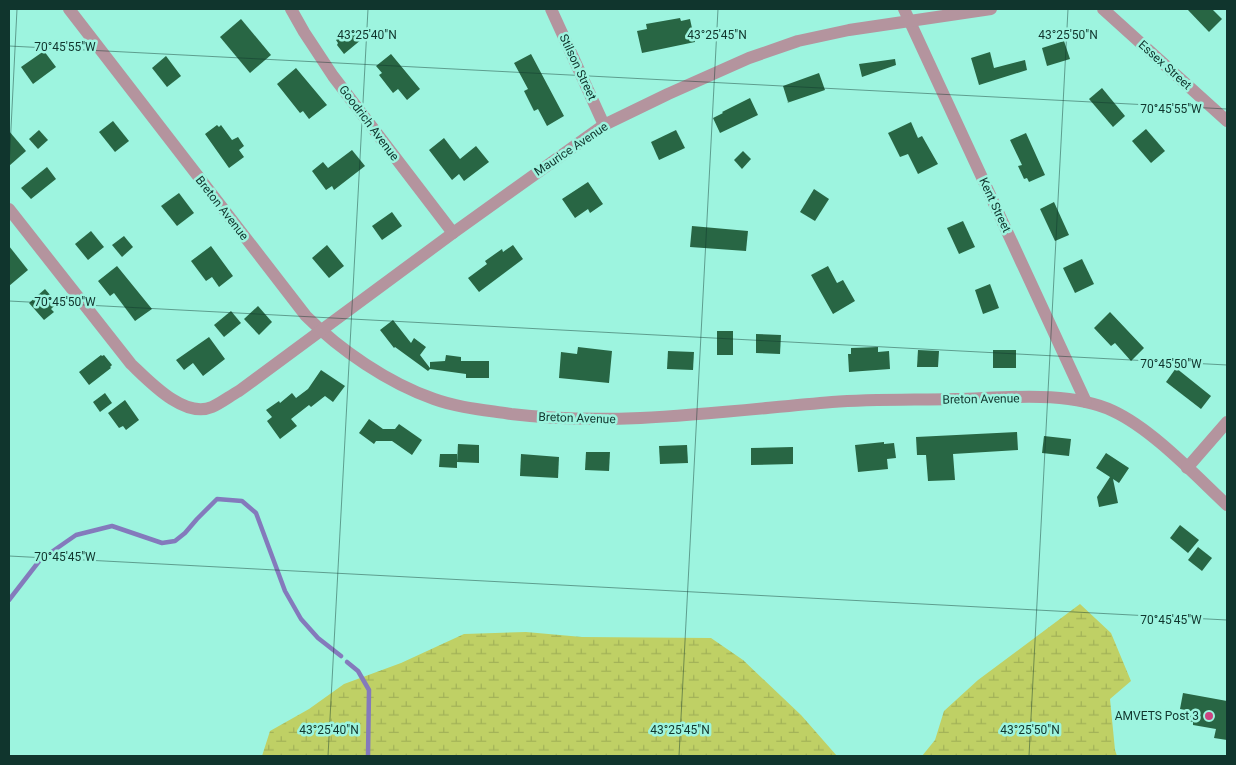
<svg xmlns="http://www.w3.org/2000/svg" width="1236" height="765" viewBox="0 0 1236 765" font-family="Roboto,sans-serif">
<defs>
<pattern id="wetland-marsh" width="20" height="14" patternUnits="userSpaceOnUse" patternTransform="scale(1.25)"><rect width="20" height="14" fill="#bfd065"/><path d="M1 5h8M5 5V1M11 12h8M15 12V8" fill="none" stroke="#a3b358"/></pattern>
</defs>
<rect width="100%" height="100%" fill="#9df4df"/>
<!-- wetland -->
<g fill="url(#wetland-marsh)">
<path d="M1080,604L1111,633L1131,681L1110,699L1115,750L1117,756H922L935,740L944,711L978,680Z"/>
<path d="M526,632L582,637L711,638L743,660L801,715L837,756H262L270,731L309,709L344,684L401,663L464,634Z"/>
</g>
<g fill="none" stroke-linecap="round" stroke-linejoin="round">
<!-- stream -->
<g stroke="#847abc" stroke-width="4.5">
<path d="M9,600L40,560L76,535L112,526L162,543L175,541L185,533L197,519L217,499L242,501L256,513L285,591L301,619L318,638L341,656"/>
<path d="M347,662L358,671L369,690L368,756"/>
</g>
</g>
<!-- building -->
<g fill="#286644">
<path d="M1187,9H1212L1222,19L1209,32Z"/>
<path d="M680,18L681,21L690,19L695,42L642,53L637,31L647,29L646,24Z"/>
<path d="M241,19L271,55L250,73L220,37Z"/>
<path d="M349,29L351,32L354,30L362,39L344,54L337,45L338,43L336,40Z"/>
<path d="M1064,41L1070,59L1047,66L1042,48Z"/>
<path d="M44,51L56,67L33,84L21,67Z"/>
<path d="M990,52L994,68L1025,60L1027,70L979,85L971,58Z"/>
<path d="M391,54L420,89L407,100L398,89L393,93L379,75L382,73L376,66Z"/>
<path d="M531,54L564,116L547,126L538,109L534,111L524,91L528,89L514,63Z"/>
<path d="M166,56L181,76L167,87L152,68Z"/>
<path d="M895,59L896,65L862,77L859,64Z"/>
<path d="M296,68L327,105L309,119L303,111L300,113L277,84Z"/>
<path d="M819,73L825,90L787,103L790,101L788,102L783,86Z"/>
<path d="M1102,88L1125,116L1113,127L1089,99Z"/>
<path d="M750,98L758,115L720,133L713,118L723,113L722,112Z"/>
<path d="M113,121L129,141L115,152L99,132Z"/>
<path d="M911,122L918,138L922,136L938,164L918,174L908,154L900,157L888,133Z"/>
<path d="M217,125L219,127L221,125L232,140L238,137L244,146L239,150L244,157L229,168L205,134Z"/>
<path d="M1146,129L1165,151L1151,163L1132,141Z"/>
<path d="M39,130L48,140L38,149L29,139Z"/>
<path d="M676,130L685,148L659,160L651,142Z"/>
<path d="M9,131L26,151L9,166Z"/>
<path d="M1026,133L1045,175L1029,182L1027,178L1024,179L1018,166L1022,165L1010,140Z"/>
<path d="M444,138L460,159L476,146L489,162L464,181L459,174L452,180L429,150Z"/>
<path d="M352,150L365,166L334,190L332,186L326,190L312,171L323,162L328,168Z"/>
<path d="M743,151L751,159L742,169L734,160Z"/>
<path d="M47,167L56,179L31,199L21,188Z"/>
<path d="M588,182L603,204L590,213L588,209L575,218L562,199Z"/>
<path d="M814,189L829,199L815,221L800,212Z"/>
<path d="M179,193L194,213L177,226L161,206Z"/>
<path d="M1054,202L1069,235L1055,241L1040,209Z"/>
<path d="M392,212L402,226L382,240L372,226Z"/>
<path d="M963,221L975,247L959,254L947,228Z"/>
<path d="M692,226L748,231L746,251L690,247Z"/>
<path d="M91,231L104,247L88,260L75,244Z"/>
<path d="M124,236L133,247L122,257L112,245Z"/>
<path d="M327,245L344,266L329,278L312,258Z"/>
<path d="M513,245L523,259L479,292L468,278L487,264L485,261L502,249L503,252Z"/>
<path d="M9,246L28,270L9,286Z"/>
<path d="M211,246L233,276L219,287L212,277L206,281L191,261Z"/>
<path d="M1082,259L1094,284L1075,293L1063,268Z"/>
<path d="M117,266L152,309L135,321L114,293L110,296L98,281Z"/>
<path d="M828,266L837,283L843,280L855,301L833,314L811,275Z"/>
<path d="M990,284L999,308L983,314L975,290Z"/>
<path d="M45,289L57,303L51,309L54,312L44,320L29,303Z"/>
<path d="M258,306L272,322L259,335L244,319Z"/>
<path d="M231,311L241,323L224,337L214,325Z"/>
<path d="M1110,312L1144,348L1131,361L1115,343L1111,346L1094,328Z"/>
<path d="M393,320L411,343L414,338L426,347L420,355L430,368V362L445,361L446,355L461,357V361H489V378H466V374L430,369L428,371L395,347L394,348L380,330Z"/>
<rect x="717" y="331" width="16" height="24"/>
<path d="M756,334L781,335L780,354L756,353Z"/>
<path d="M209,337L225,359L203,376L193,363L184,370L176,360Z"/>
<path d="M578,347L612,351L609,383L559,378L561,352L577,354Z"/>
<path d="M878,347V352L889,351L890,369L849,372L848,354H851V348Z"/>
<path d="M918,350L939,351L938,367H917Z"/>
<rect x="993" y="350" width="23" height="18"/>
<path d="M668,351L694,352L693,370L667,369Z"/>
<path d="M101,355L102,356L104,355L112,365L110,367L111,368L89,385L79,372Z"/>
<path d="M1176,368L1211,396L1201,409L1166,382Z"/>
<path d="M321,370L345,386L333,402L325,396L311,407L309,405L291,419L297,426L280,439L267,421L272,417L266,410L279,401L280,403L292,393L296,398L308,389Z"/>
<path d="M105,393L112,403L100,412L93,402Z"/>
<path d="M125,400L139,420L126,430L123,426L119,428L108,413Z"/>
<path d="M369,419L383,429H395L399,424L422,440L412,455L392,441H376L374,444L359,433Z"/>
<path d="M1017,432L1018,450L953,454L955,480L928,481L926,455H917L916,437Z"/>
<path d="M1044,436L1071,439L1069,456L1042,453Z"/>
<path d="M884,442V444L894,443L896,458L887,459L888,469L858,472L855,445Z"/>
<path d="M458,444L479,445V463L457,462Z"/>
<path d="M687,445L688,463L660,464L659,446Z"/>
<path d="M793,447V464L751,465V448Z"/>
<path d="M586,452H610L609,471L585,470Z"/>
<path d="M1106,453L1129,468L1119,483L1113,479L1118,503L1099,507L1097,497L1110,477L1096,468Z"/>
<path d="M440,454H457V468L439,467Z"/>
<path d="M521,454L559,457L558,478L520,476Z"/>
<path d="M1180,525L1199,540L1188,553L1170,538Z"/>
<path d="M1198,547L1212,558L1202,571L1188,560Z"/>
<path d="M1183,693L1227,701V740L1214,738L1216,729L1193,725V722L1189,721L1191,711L1180,709Z"/>
</g>
<g fill="none" stroke-linecap="round" stroke-linejoin="round">
<!-- minor -->
<g stroke="#b4949e" stroke-width="12">
<path d="M69,9L306,316C340,350 388,383 434,399C459,408 485,410 511,414C619,427 725,411 832,402C873,399 915,400 956,399C1004,398 1068,390 1113,411C1152,429 1195,475 1227,505"/>
<path d="M291,9L304,32L333,76L453,233"/>
<path d="M551,9L604,125"/>
<path d="M904,9L1086,402"/>
<path d="M1103,9L1227,121"/>
<path d="M9,209L131,364C149,381 184,419 212,407C221,403 230,396 239,391L453,233L604,125L668,94L749,58L798,41L849,30L991,9"/>
<path d="M1187,468L1227,422"/>
</g>
</g>
<!-- ticks -->
<path fill="none" stroke="#10352d" stroke-width="1" stroke-opacity="0.45" d="M9,46L1227,109M9,168L17,9M9,301L1227,365M9,556L1227,620M328,756L368,9M679,756L718,9M1029,756L1068,9"/>
<!-- markers -->
<circle fill="#cb4380" stroke="#9df4df" stroke-width="2" cx="1209" cy="716" r="5"/>
<g text-anchor="middle" stroke-width="5" stroke-linejoin="round" paint-order="stroke">
<!-- street labels -->
<g font-size="12" fill="#10352d" stroke="#9df4df">
<text transform="translate(1165 65) rotate(42)" y="4">Essex Street</text>
<text transform="translate(578 67) rotate(65)" y="4">Stilson Street</text>
<text transform="translate(369 123) rotate(53)" y="4">Goodrich Avenue</text>
<text transform="translate(571 149) rotate(-34)" y="4">Maurice Avenue</text>
<text transform="translate(995 205) rotate(65)" y="4">Kent Street</text>
<text transform="translate(222 208) rotate(52)" y="4">Breton Avenue</text>
<text transform="translate(981 399) rotate(-1)" y="4">Breton Avenue</text>
<text transform="translate(577 418) rotate(2)" y="4">Breton Avenue</text>
</g>
<!-- poi labels -->
<g font-size="12" fill="#10352d" stroke="#9df4df" text-anchor="end">
<text x="1199" y="720">AMVETS Post 3</text>
</g>
</g>
<g font-size="12" text-anchor="middle" fill="#10352d" stroke="#9df4df" stroke-width="5" stroke-linejoin="round" paint-order="stroke">
<text x="367" y="39">43°25'40"N</text>
<text x="717" y="39">43°25'45"N</text>
<text x="1068" y="39">43°25'50"N</text>
<text x="65" y="51">70°45'55"W</text>
<text x="1171" y="113">70°45'55"W</text>
<text x="65" y="306">70°45'50"W</text>
<text x="1171" y="368">70°45'50"W</text>
<text x="65" y="561">70°45'45"W</text>
<text x="1171" y="624">70°45'45"W</text>
<text x="329" y="734">43°25'40"N</text>
<text x="680" y="734">43°25'45"N</text>
<text x="1030" y="734">43°25'50"N</text>
</g>
<!-- border -->
<rect width="1236" height="765" fill="none" stroke="#10352d" stroke-width="20"/>
</svg>
